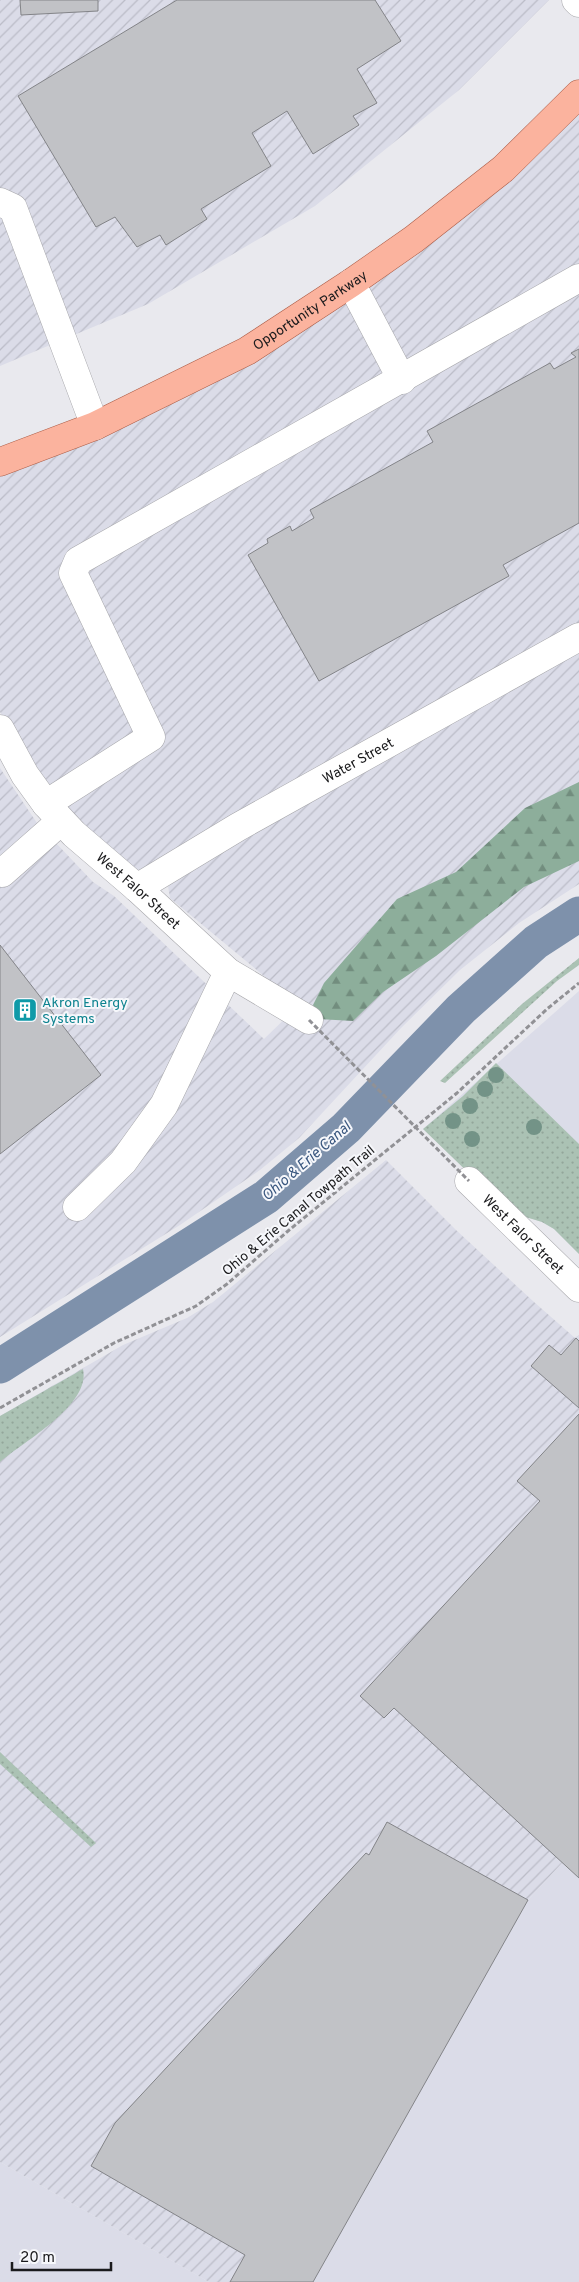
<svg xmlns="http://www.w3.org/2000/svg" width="579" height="2282" viewBox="0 0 579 2282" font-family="Overpass,sans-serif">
<defs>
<pattern id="industrial-furrows" width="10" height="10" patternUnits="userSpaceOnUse" patternTransform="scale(1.25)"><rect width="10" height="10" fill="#dbdce8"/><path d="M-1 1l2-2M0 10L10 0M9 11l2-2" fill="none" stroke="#bbbcc7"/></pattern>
<pattern id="grass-dots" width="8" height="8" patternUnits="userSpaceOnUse" patternTransform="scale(1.25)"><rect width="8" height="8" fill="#abc2b4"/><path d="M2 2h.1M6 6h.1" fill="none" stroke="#93a69a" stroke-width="1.8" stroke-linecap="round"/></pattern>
<pattern id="forest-firs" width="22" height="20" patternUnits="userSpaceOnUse" patternTransform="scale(1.25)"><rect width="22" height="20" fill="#8dae9b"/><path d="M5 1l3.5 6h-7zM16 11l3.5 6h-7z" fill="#728d7e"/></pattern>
</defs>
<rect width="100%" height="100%" fill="#e9e9ee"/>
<!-- built -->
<g fill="#dbdce8">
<path d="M579,991V1254L554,1229L542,1222L519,1214L423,1129Z"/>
<path d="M562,1863L579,1878V2282H313L528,1900Z"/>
<path d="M0,2162L209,2282H0Z"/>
</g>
<!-- industrial -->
<g fill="url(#industrial-furrows)">
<path d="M0,0H549L459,90L315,206L148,304L0,366Z"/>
<path d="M579,108V884L519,923L460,970L401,1028L299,1138L260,1170L180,1225L0,1337V768L37,823L93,882L114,896L264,1039L299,1005L170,898L168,886L171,881L138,874L71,820L0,712V470L146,414Z"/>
<path d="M386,1160L456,1230L534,1302L575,1338L579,1335V1878L562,1863L528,1900L313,2282H209L0,2162V1416L123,1345L187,1318L213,1302Z"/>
</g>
<!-- grass -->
<g fill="url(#grass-dots)">
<path d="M579,958V965L557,981L445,1083L440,1081L522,1004Z"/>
<path d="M496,1063L579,1144V1254L554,1229L542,1222L509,1212L423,1129L463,1096Z"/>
<path d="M83,1369C91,1405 24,1441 0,1462V1416Z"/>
<path d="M0,1752L96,1843L91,1847L0,1764Z"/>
</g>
<!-- forest -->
<path fill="url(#forest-firs)" d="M579,782V861L524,887L436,956L383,992L353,1021L318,1019L313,1005L324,983L397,899L456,872L525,808Z"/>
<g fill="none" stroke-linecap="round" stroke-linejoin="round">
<!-- canal -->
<path stroke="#7e91ab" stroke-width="35" d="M0,1366L266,1197L346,1128L461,1009L536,942L579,914"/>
</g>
<!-- building -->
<g fill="#c1c2c6" stroke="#838488">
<path d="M20,0H98V11L21,15Z"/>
<path d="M177,0H375L401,41L357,69L377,103L353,116L359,125L313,154L287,111L252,133L271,166L201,209L207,219L166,245L160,235L137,247L115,217L96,227L18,96Z"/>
<path d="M579,349V523L503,565L509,576L319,681L248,555L268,543L267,539L290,526L292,531L314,518L310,510L433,442L427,431L550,363L554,369L576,357L571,353Z"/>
<path d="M0,945L101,1075L0,1154Z"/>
<path d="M576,1338L579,1341V1408L531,1366L549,1345L561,1355Z"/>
<path d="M579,1414V1878L394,1708L384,1718L360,1696L540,1501L517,1481Z"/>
<path d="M387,1822L528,1900L313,2282H230L245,2255L91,2166L115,2123L366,1853L369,1855Z"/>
</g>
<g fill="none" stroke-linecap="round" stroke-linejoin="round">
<defs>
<g id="minor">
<path d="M576,0L579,3"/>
<path d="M0,202L13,208L95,426"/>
<path d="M351,283L402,380"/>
<path id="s1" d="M0,729L25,775L46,804L74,834L137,888L228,972L309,1020"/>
<path d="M46,804L151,737L73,573L78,561L579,278"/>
<path d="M2,873L61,821"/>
<path id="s2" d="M137,888L238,827L579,637"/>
<path id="s3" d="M469,1181L579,1288"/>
<path d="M77,1207L123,1162L164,1105L228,972"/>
</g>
<g id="major">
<path id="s4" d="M0,462L95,426L247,351L351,283L414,239L503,169L579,94"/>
</g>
</defs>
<!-- minor casing -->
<use href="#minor" stroke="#a7a7ab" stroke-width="29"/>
<!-- major casing -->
<use href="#major" stroke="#ab5d47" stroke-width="29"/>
<!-- path -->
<path stroke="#919195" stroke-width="3" stroke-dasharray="5 2.5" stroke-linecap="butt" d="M0,1408L114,1343L196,1306L227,1284L288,1231L457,1093L547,1009L579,983"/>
<!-- minor -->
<use href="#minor" stroke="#fff" stroke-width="28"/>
<!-- major -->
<use href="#major" stroke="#fbb39e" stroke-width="28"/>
<!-- path-bridge -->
<path stroke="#919195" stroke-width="3" stroke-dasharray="5 2.5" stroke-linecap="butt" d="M309,1020L469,1181"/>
</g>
<!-- trees -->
<g fill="#739387">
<circle cx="496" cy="1075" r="8"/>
<circle cx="485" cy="1089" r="8"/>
<circle cx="470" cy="1106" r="8"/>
<circle cx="453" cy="1121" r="8"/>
<circle cx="534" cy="1127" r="8"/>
<circle cx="472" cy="1139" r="8"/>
</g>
<!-- icons -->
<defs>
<symbol id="building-square" viewBox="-11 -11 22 22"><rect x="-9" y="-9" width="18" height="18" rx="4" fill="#0f9aa8" stroke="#f6f7fb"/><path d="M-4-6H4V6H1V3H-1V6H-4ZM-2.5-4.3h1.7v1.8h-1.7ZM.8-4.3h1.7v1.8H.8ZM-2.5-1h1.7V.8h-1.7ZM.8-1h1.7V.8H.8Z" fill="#fff"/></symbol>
</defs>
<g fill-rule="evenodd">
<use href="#building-square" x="11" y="996" width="28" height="28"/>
</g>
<g text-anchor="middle" stroke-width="4" stroke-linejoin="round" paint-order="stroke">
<!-- street labels -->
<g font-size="14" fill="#1b1b1d" stroke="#f6f7fb">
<text dy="5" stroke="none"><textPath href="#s4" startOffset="346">Opportunity Parkway</textPath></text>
<text dy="5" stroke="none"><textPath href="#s2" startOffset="255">Water Street</textPath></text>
<text dy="5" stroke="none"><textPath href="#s1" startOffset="215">West Falor Street</textPath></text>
<text transform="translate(298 1210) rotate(-40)" y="5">Ohio &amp; Erie Canal Towpath Trail</text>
<text dy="5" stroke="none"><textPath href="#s3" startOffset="76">West Falor Street</textPath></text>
</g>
<!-- culture labels -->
<g font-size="14" fill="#0d838f" stroke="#f6f7fb" text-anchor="start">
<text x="42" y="1007">Akron Energy<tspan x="42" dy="16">Systems</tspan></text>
</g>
<!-- water labels -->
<g font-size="15" font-style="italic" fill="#3a577f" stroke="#f6f7fb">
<text transform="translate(306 1161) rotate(-41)" y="5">Ohio &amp; Erie Canal</text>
</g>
</g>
<!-- scale -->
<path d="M12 2262v8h99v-8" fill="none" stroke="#1b1b1d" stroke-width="2.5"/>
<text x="20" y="2262" font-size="15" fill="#1b1b1d" stroke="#f6f7fb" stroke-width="4" paint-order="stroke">20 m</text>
</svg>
